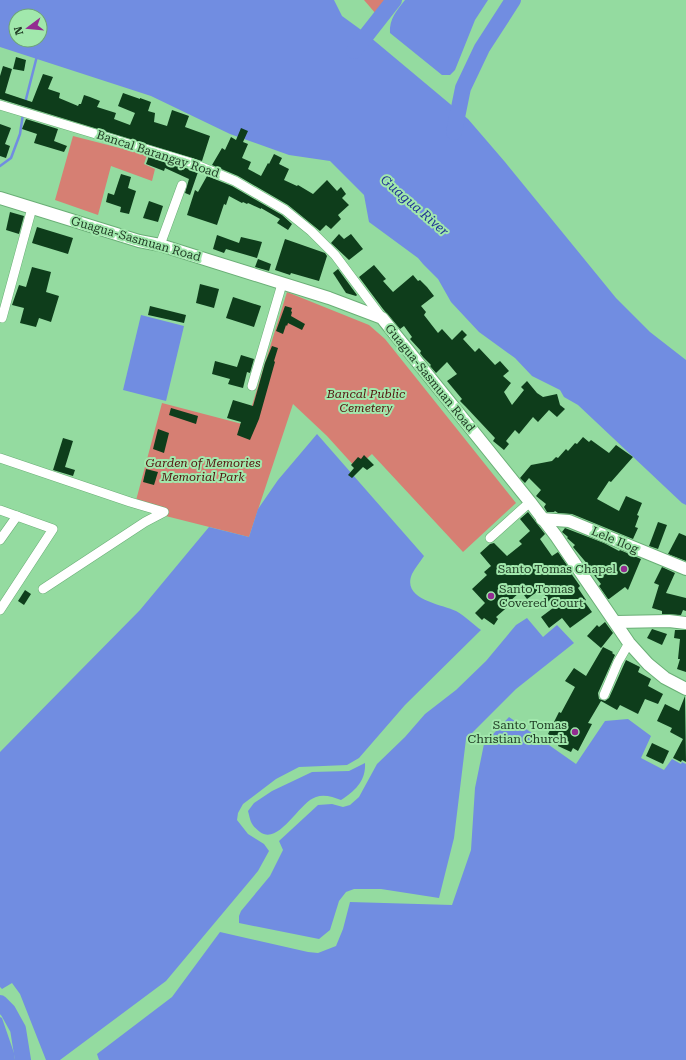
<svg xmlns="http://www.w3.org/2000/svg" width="686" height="1060" viewBox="0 0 686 1060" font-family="'Roboto Serif',serif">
<rect width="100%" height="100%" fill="#94dba0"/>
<!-- green -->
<g fill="#d67f73">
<path d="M364,0H388L376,14Z"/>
<path d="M73,136L147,155L144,164L155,169L152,181L111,166L98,215L55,200Z"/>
<path d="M287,292L369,325L385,339L516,503L463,552L372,454L356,468L327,436L293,404L249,537L134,508L162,403L246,425Z"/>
</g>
<!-- water -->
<g fill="#718de1" fill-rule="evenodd">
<path d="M0,0H334L342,16L364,32L468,119L505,162L616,298L650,332L686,360V505L682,503L578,405L564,397L560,390L532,376L515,358L479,332L451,302L438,279L423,264L418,258L369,222L364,195L330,161L289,155L230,134L151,96L0,47ZM16,16H40V40H16Z"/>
<path d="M405,0H488L475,20L455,70L450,75H442L390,33C389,19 397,10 405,0Z"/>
<path d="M141,315L184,326L166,401L123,390Z"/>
<path d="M317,434L424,556C420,562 415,568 412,574C401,600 442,604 456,611C465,616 473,624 481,630L405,705L359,758L347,765L299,767L276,779L243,804L238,813L237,820L248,834L264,844L269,851L258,871L166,981L60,1060H46L20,994L12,983L2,989L0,987V752L140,610L209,527L249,537L258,509L278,480Z"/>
<path d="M527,618L543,637L557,625L574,643L516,689L466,739L454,838L439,898L381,889H354L346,892L339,901L330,930L319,939L239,923V916L241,911L270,876L283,850L279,841L318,805L332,804L343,807L350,805L359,797L377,764L405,737L425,714L456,690L486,661L516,625Z"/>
<path d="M509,717L576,764L605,721L628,719L651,736L641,758L664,770L672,759L681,764L682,762L686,764V1060H99L97,1054L172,997L220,932L308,952L318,953L336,946L343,929L350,902L452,905L471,850L475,788L484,744Z"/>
<path d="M365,763C366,781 355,791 341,800C333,797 324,794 316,797C299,802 279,846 260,832C250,824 251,822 248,811L254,803L272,791L312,772L349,771Z"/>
<path d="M0,1017L2,1018L14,1053L15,1060H0Z"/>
</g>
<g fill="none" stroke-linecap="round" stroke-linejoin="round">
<!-- stream -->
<g stroke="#718de1" stroke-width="2.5">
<path d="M25,103L37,56"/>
<path d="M0,166L11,158L20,134L23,114"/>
</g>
<!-- river -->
<g stroke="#718de1" stroke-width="16">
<path d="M354,51L394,0"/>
<path d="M454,132L463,88L482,48L513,0"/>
<path d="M0,1003L8,1011L18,1029L23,1060"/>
</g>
</g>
<!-- building -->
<g fill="#0e3d1b">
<path d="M16,57L26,60L24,71L13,69Z"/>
<path d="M3,66L12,69L5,93L32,102L43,74L53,77L48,89L60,93L59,98L78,106L79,104H81L84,95L90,97L100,101L97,107L116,113L114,119L130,125L135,113L118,106L123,93L140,99V98L151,102L148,111L155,113L154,122L167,126L172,110L189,116L185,127L210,136L202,161L0,99V76Z"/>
<path d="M26,119L58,129L54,141L67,146L64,152L34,143L37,134L22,129Z"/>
<path d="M0,124L11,128L5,144L10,146L6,158L0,156Z"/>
<path d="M241,128L248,131L243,142L248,144L242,158L251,162L248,169L261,176L268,163L269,164L274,154L282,158L279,164L289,169L284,180L297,186L298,185L313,194L327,180L337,191L341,187L346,194L342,198L349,205L338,215L341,219L331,229L326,225L320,231L288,205L238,176L212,165L222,148L225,150L231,137L236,140Z"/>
<path d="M149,156L198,172L190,195L185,193L189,179L165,168L164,171L146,164Z"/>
<path d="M121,174L131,177L128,188L136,191L129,214L120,212L121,207L106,202L108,193L114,195Z"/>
<path d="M207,176L232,186L282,215L292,224L288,230L277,223L280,219L261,208V209L248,203L247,204L243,202L242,203L229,196L226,205L224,204L217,225L187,215L195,190L198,192Z"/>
<path d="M149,201L163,206L158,222L143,218Z"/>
<path d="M10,212L24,216L19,234L6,230Z"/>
<path d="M37,227L73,238L68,254L32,243Z"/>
<path d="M339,234L344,239L351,234L363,249L349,260L331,243Z"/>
<path d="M217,235L239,243L241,237L262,242L257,258L226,249L224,253L213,249Z"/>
<path d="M285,239L325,253L327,256L319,281L291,273L290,275L275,270Z"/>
<path d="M258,259L271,264L269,271L255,267Z"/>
<path d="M374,265L386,279L383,281L393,292L413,275L418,281L420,280L427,287L434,296L421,306L426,312L424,315L438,333L442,329L452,340L462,330L467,335L463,339L475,352L479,348L495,365L500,361L509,371L503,376L511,383L504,392L512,405L524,390L521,387L527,381L537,393L543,397L557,394L560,405L565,409L557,417L549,410L538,422L533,417L519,434L515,430L506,441L509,444L504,450L493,441L495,438L465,406L460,401L462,399L447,381L457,374L447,362L436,373L430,366L431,365L423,357L420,353L421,351L410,339L412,337L404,326L400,329L383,309L359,277Z"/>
<path d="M32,267L51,272L46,292L59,296L51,322L39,318L36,327L20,323L24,308L12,305L19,285L26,287Z"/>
<path d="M338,269L357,295L356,296L346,293L333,273Z"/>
<path d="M200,284L219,289L214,308L196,303Z"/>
<path d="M233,297L261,306L254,327L226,318Z"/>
<path d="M150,306L186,315L184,323L148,315Z"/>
<path d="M285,306L292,308L291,311L292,312L291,316L305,324L302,330L288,323L287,326L286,325L283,334L276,331Z"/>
<path d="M272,346L278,348L274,361L275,362L259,419L250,440L237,435L241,422L227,418L233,400L253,406L265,363Z"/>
<path d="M241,355L254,359L250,373L247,372L243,388L228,384L230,379L212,374L215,361L237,367Z"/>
<path d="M171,408L198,416L196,424L169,415Z"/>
<path d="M158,429L169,433L164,453L153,449Z"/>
<path d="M583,437L589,442L591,440L609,453L616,445L633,457L611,482L609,481L597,499L619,511L626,496L642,503L637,515L639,516L635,527L638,528L633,539L572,514L558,513L555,511L554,512H547L544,507L546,504L536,496L541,490L529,478L525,483L520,478L531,465L552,461L556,457L558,458L566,449L568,451L575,443L577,444Z"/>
<path d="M63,438L73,441L65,467L75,470L73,476L53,470Z"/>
<path d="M364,455L374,465L367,470L363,467L352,478L348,475L354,468L351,465L358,457L361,459Z"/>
<path d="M146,469L158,472L154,485L143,482Z"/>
<path d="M528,512L545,534L540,539L552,556L558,552L569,568L568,569L580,586L578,588L586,600L584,601L592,612L570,628L562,618L549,628L541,617L553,608L541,589L527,599L521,591L509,602L511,604L496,617L498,619L494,625L484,618L482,620L475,613L485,603L472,589L487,575L484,572L491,566L480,553L490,544L494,543L507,556L522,544L519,541L530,531L520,519Z"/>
<path d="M658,522L667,525L658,549L649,546Z"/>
<path d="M565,528L604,543L619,551L620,550L641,559L628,590L625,587L609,599H608L599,586L601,584L588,567L589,566L573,547L575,545L567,538L568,537L562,532Z"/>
<path d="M679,533L686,536V561L668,554Z"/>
<path d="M662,567L675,573L666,593L686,598V611L683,610L681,615L662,614V611L652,608L659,585L654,583Z"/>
<path d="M25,590L31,594L24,605L18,601Z"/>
<path d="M605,622L613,633L601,648L587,636L597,625L599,627Z"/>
<path d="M652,629L667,634L662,645L647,638Z"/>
<path d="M675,630H686V672L677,669L680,659H678L680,639L674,638Z"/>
<path d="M603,647L613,652L612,653L615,655L598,693L599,699L605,701L609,698L626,660L640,667L638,672L651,679L648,686L663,694L658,704L645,699L638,714L620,705L617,710L601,701L588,723L592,724L578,751L573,748L571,752L558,746L560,741L548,734L559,712L561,713L575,687L565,681L574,668L586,676Z"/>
<path d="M685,696L686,762L682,760L681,762L673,758L683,739L670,732L672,728L657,721L665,704L679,711Z"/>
<path d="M652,743L669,751L663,764L646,756Z"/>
</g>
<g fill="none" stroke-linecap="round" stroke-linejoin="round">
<defs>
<g id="street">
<path d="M0,105L192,163L235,181L285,210L311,231L335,255L382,318"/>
<path d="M160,245L182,185"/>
<path d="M2,318L32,208"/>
<path d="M252,386L282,284"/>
<path d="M0,458L130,502L164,512L145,522L43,589"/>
<path d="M0,510L53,529L0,610"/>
<path d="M490,538L530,502"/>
<path d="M0,540L17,516"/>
<path d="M604,695L618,662L629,643"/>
</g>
<g id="secondary">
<path d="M0,198L139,241L160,245L329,298L382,318L530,502L556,536L629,643L648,664L665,678L686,689"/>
<path d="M542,519L569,521L686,569"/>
<path d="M616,622L669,621L686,623"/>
</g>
</defs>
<!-- street casing -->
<use href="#street" stroke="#6aaf76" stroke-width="10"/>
<!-- secondary casing -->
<use href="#secondary" stroke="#6aaf76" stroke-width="14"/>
<!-- street -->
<use href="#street" stroke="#fff" stroke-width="9"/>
<!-- secondary -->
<use href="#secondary" stroke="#fff" stroke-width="12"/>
</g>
<!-- markers -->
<g fill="#932c91" stroke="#a1e8ac" stroke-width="1.5">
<circle cx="624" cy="569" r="4"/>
<circle cx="491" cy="596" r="4"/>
<circle cx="575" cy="732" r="4"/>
</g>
<g text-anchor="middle" stroke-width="4" stroke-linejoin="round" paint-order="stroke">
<!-- street labels -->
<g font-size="12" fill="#213e26" stroke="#a1e8ac">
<text transform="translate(158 154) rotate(18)" y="4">Bancal Barangay Road</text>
<text transform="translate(136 239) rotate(16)" y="4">Guagua-Sasmuan Road</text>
<text transform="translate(430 378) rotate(51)" y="4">Guagua-Sasmuan Road</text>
<text transform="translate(615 540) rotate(23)" y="4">Lele Ilog</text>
</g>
<!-- park labels -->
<g font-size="12" font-style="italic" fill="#54140f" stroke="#a1e8ac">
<text x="366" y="398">Bancal Public<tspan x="366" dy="14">Cemetery</tspan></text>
<text x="203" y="467">Garden of Memories<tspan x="203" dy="14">Memorial Park</tspan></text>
</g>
<!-- poi labels -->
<g font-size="12" fill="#213e26" stroke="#a1e8ac" text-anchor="end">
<text x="616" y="573">Santo Tomas Chapel</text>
<text x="499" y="593" text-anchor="start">Santo Tomas<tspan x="499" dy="14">Covered Court</tspan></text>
<text x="567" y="729">Santo Tomas<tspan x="567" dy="14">Christian Church</tspan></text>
</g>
<!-- water labels -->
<g font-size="13" font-style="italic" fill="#213495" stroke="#a1e8ac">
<text transform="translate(415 205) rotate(41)" y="5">Guagua River</text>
</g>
</g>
<!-- north arrow -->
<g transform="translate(28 28) rotate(254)"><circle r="19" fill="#a1e8ac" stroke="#6ea476"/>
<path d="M0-3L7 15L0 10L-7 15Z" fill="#932c91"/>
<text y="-6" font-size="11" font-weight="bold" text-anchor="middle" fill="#213e26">N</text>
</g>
</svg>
